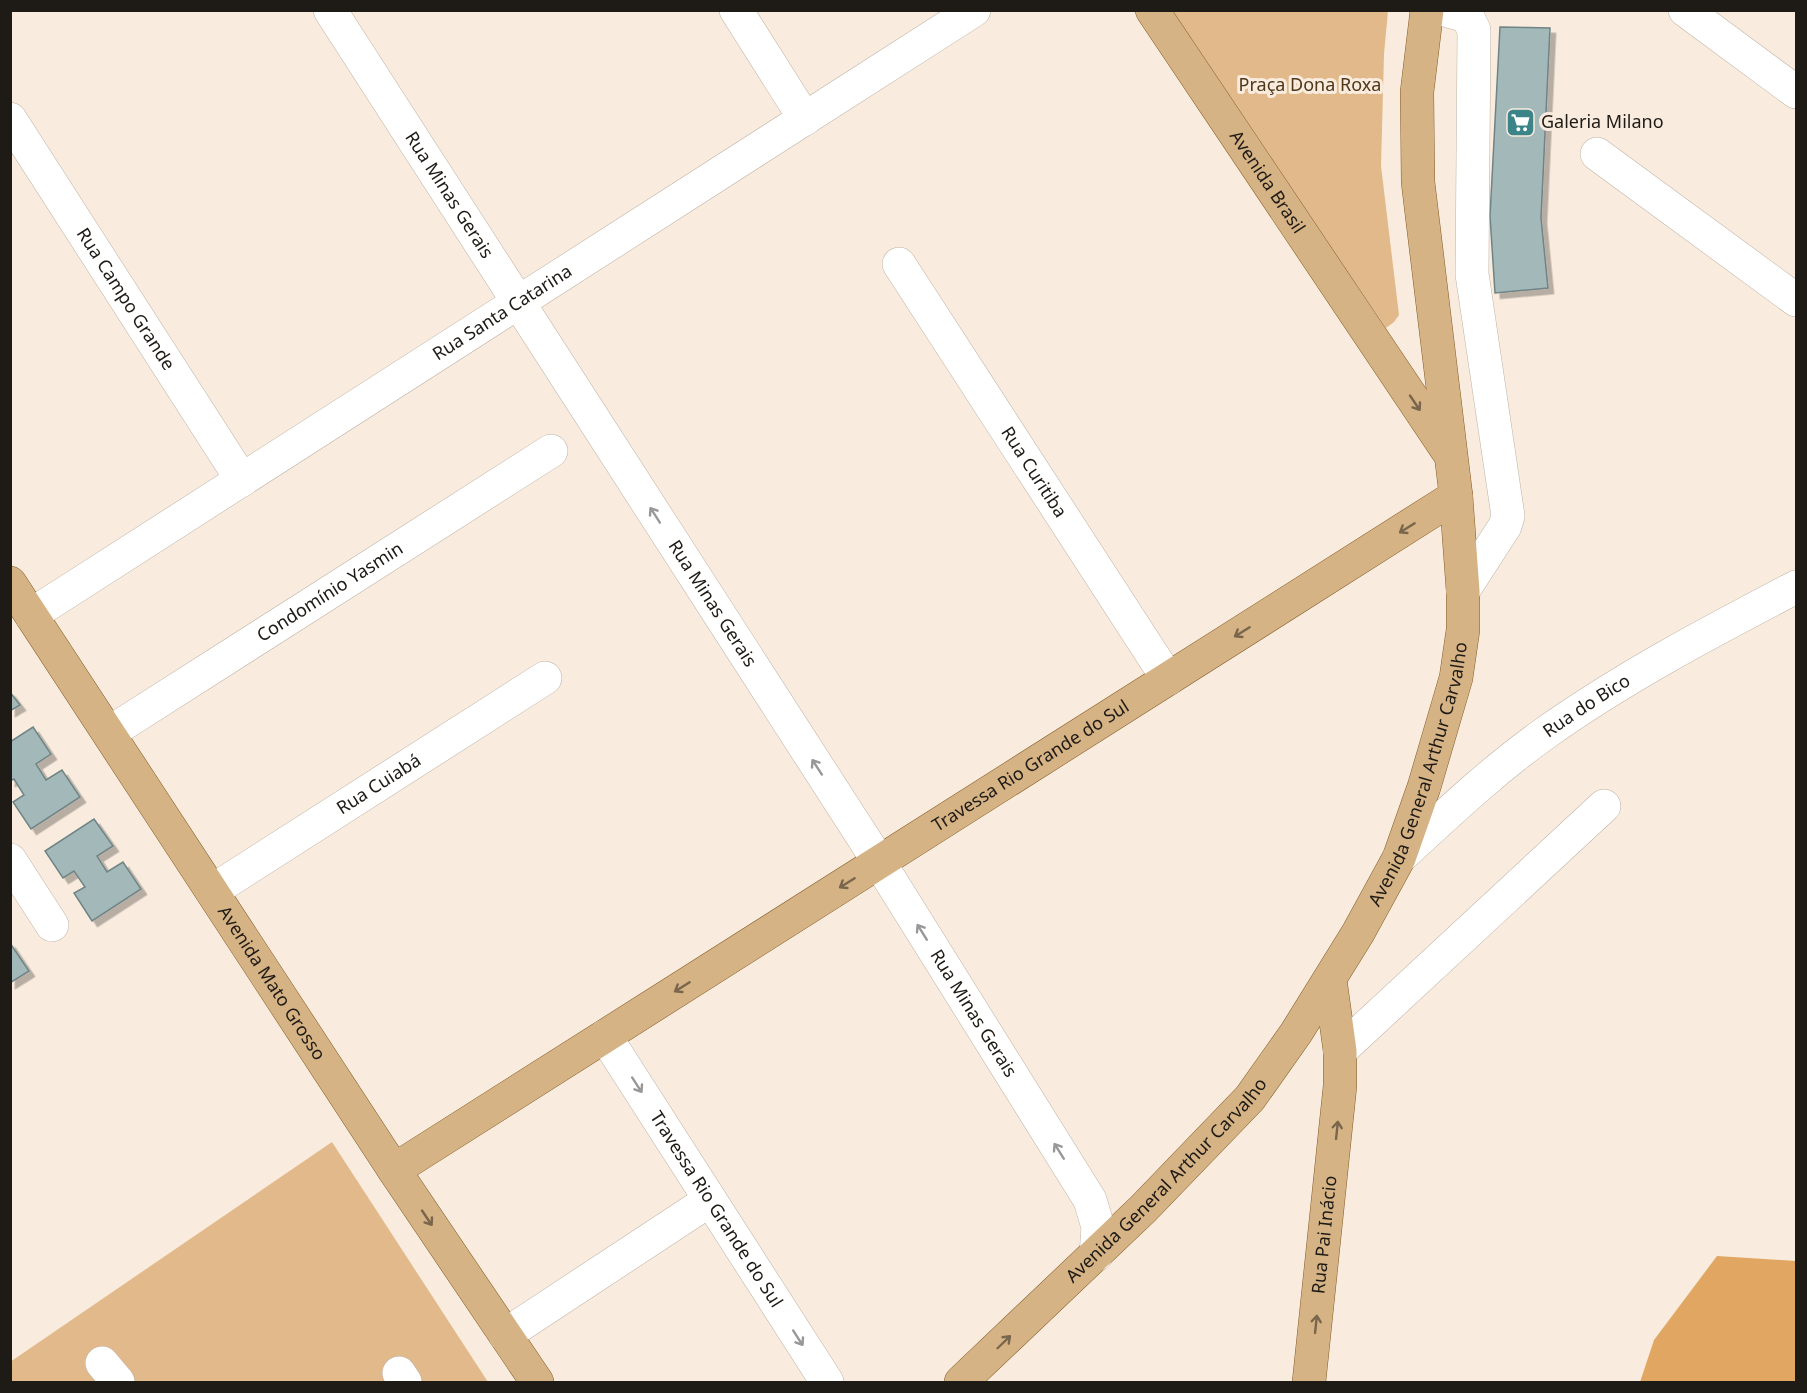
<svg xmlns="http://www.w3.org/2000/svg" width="1807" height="1393" viewBox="0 0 1807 1393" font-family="'Noto Sans',sans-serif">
<defs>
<filter id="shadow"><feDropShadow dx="5.5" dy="5.5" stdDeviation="0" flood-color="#0004"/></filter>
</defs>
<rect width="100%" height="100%" fill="#f9ecde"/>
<!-- green -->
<g fill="#e2b98a">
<path d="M1171,11H1388L1384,54L1381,166L1399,315L1394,322L1386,328Z"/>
<path d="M332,1142L488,1382H13L11,1379L10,1362Z"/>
</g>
<!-- forest -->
<path fill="#e1a762" d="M1717,1256L1796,1261V1382H1640L1654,1340Z"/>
<!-- building -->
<g fill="#a3b8b9" stroke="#708485" stroke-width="1.5" filter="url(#shadow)">
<path d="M1500,27L1550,28L1541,218L1548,288L1495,293L1490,216Z"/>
<path d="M10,692L20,705L10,711Z"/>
<path d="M33,727L51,754L36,764L46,780L62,770L80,797L31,829L13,802L24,795L14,779L10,781V742Z"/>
<path d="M94,819L113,846L97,856L107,872L123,862L141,889L92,921L74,893L85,887L74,871L63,878L45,851Z"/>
<path d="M10,943L29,971L10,983Z"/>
</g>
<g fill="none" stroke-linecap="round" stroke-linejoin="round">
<defs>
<g id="minor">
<path id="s1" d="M330,10L879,862L1090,1200L1098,1227L1096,1255"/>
<path d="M736,10L805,119"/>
<path d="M1445,10L1467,16L1474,30L1472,274L1508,516L1505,526L1463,591"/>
<path d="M1685,10L1796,92"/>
<path id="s2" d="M10,119L242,480"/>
<path d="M1597,154L1796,300"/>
<path id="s3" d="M899,264L1168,679"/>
<path id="s4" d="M31,615L974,10"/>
<path id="s5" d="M109,733L551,451"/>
<path id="s6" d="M1399,858C1446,815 1492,771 1544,734C1624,677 1710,632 1796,587"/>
<path d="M10,860L52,925"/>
<path id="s7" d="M212,891L545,678"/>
<path id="s8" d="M605,1036L827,1382"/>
<path d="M1340,1051L1604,806"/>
<path d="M505,1335L710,1200"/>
<path d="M102,1363L118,1382"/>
<path d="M399,1373L405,1382"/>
</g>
<g id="major">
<path id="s9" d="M1152,10L1447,450"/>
<path id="s10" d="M10,583L394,1170L537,1382"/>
<path id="s11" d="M394,1170L1456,496"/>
<path id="s12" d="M961,1382L1143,1209L1250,1098L1296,1033L1358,933L1399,858L1424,787L1456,678L1463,630V591L1456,496L1418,182L1417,92L1427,10"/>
<path id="s13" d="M1309,1382L1340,1086V1051L1330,979"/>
</g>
</defs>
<!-- minor casing -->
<use href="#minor" stroke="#beb2a5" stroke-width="34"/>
<!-- major casing -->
<use href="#major" stroke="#845c28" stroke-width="34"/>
<!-- minor -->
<use href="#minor" stroke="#fff" stroke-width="33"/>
<!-- major -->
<use href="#major" stroke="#d6b385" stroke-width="33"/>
</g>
<!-- one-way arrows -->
<defs><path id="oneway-shaft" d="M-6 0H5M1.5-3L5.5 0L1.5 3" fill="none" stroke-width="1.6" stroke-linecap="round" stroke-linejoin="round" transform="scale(1.5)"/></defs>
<g stroke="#7a664d">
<use href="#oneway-shaft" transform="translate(1415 403) rotate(56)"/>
<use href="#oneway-shaft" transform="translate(1407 528) rotate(148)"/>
<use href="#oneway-shaft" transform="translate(1242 632) rotate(148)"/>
<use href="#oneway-shaft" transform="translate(847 883) rotate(148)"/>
<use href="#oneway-shaft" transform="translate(682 987) rotate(148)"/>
<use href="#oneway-shaft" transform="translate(1337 1130) rotate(-84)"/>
<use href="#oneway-shaft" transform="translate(427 1218) rotate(56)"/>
<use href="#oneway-shaft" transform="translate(1316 1324) rotate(-84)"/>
<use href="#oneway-shaft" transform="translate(1004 1342) rotate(-44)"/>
</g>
<g stroke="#9a9896">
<use href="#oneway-shaft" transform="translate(655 515) rotate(-123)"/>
<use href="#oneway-shaft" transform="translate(817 767) rotate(-123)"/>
<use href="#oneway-shaft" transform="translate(922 932) rotate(-122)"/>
<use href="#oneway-shaft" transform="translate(637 1085) rotate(57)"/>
<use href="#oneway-shaft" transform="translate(1059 1151) rotate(-122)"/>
<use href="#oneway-shaft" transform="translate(798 1338) rotate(57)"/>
</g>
<!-- icons -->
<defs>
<symbol id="supermarket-square" viewBox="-11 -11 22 22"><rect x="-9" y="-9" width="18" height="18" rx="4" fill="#3b8488" stroke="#f9ecde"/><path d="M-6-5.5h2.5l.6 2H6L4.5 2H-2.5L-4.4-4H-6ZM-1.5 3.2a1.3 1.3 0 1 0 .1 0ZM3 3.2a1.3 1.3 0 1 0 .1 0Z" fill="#fff"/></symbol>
</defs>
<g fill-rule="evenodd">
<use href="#supermarket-square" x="1504" y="106" width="33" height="33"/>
</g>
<g text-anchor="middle" stroke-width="6" stroke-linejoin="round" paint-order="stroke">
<!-- park labels -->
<g font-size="18" fill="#4f3719" stroke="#f9ecde">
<text x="1310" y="91">Praça Dona Roxa</text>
</g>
<!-- poi labels -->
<g font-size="18" fill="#1e1a15" stroke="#f9ecde" text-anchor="start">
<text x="1541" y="128">Galeria Milano</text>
</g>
<!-- street labels -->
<g font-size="18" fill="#1e1a15" stroke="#f9ecde">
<text dy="6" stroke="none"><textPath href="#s9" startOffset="207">Avenida Brasil</textPath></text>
<text dy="6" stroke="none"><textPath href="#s1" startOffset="220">Rua Minas Gerais</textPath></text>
<text dy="6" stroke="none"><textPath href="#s2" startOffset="214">Rua Campo Grande</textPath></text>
<text dy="6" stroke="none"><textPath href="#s4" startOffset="560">Rua Santa Catarina</textPath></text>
<text dy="6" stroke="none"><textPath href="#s3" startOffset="248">Rua Curitiba</textPath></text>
<text dy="6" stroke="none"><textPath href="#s5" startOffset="262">Condomínio Yasmin</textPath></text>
<text dy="6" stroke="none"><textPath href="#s1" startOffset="706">Rua Minas Gerais</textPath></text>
<text dy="6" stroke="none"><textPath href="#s6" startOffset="242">Rua do Bico</textPath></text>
<text dy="6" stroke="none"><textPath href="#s11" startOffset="754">Travessa Rio Grande do Sul</textPath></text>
<text dy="6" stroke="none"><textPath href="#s12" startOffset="774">Avenida General Arthur Carvalho</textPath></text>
<text dy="6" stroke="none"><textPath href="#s7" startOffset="198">Rua Cuiabá</textPath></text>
<text dy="6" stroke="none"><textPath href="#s10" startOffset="478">Avenida Mato Grosso</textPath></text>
<text dy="6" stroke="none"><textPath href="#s1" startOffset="1192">Rua Minas Gerais</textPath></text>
<text dy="6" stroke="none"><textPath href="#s12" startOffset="288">Avenida General Arthur Carvalho</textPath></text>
<text dy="6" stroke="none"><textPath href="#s8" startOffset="206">Travessa Rio Grande do Sul</textPath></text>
<text dy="6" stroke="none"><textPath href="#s13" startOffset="148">Rua Pai Inácio</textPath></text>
</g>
</g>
<!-- border -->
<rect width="1807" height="1393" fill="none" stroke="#1e1a15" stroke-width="24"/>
</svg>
